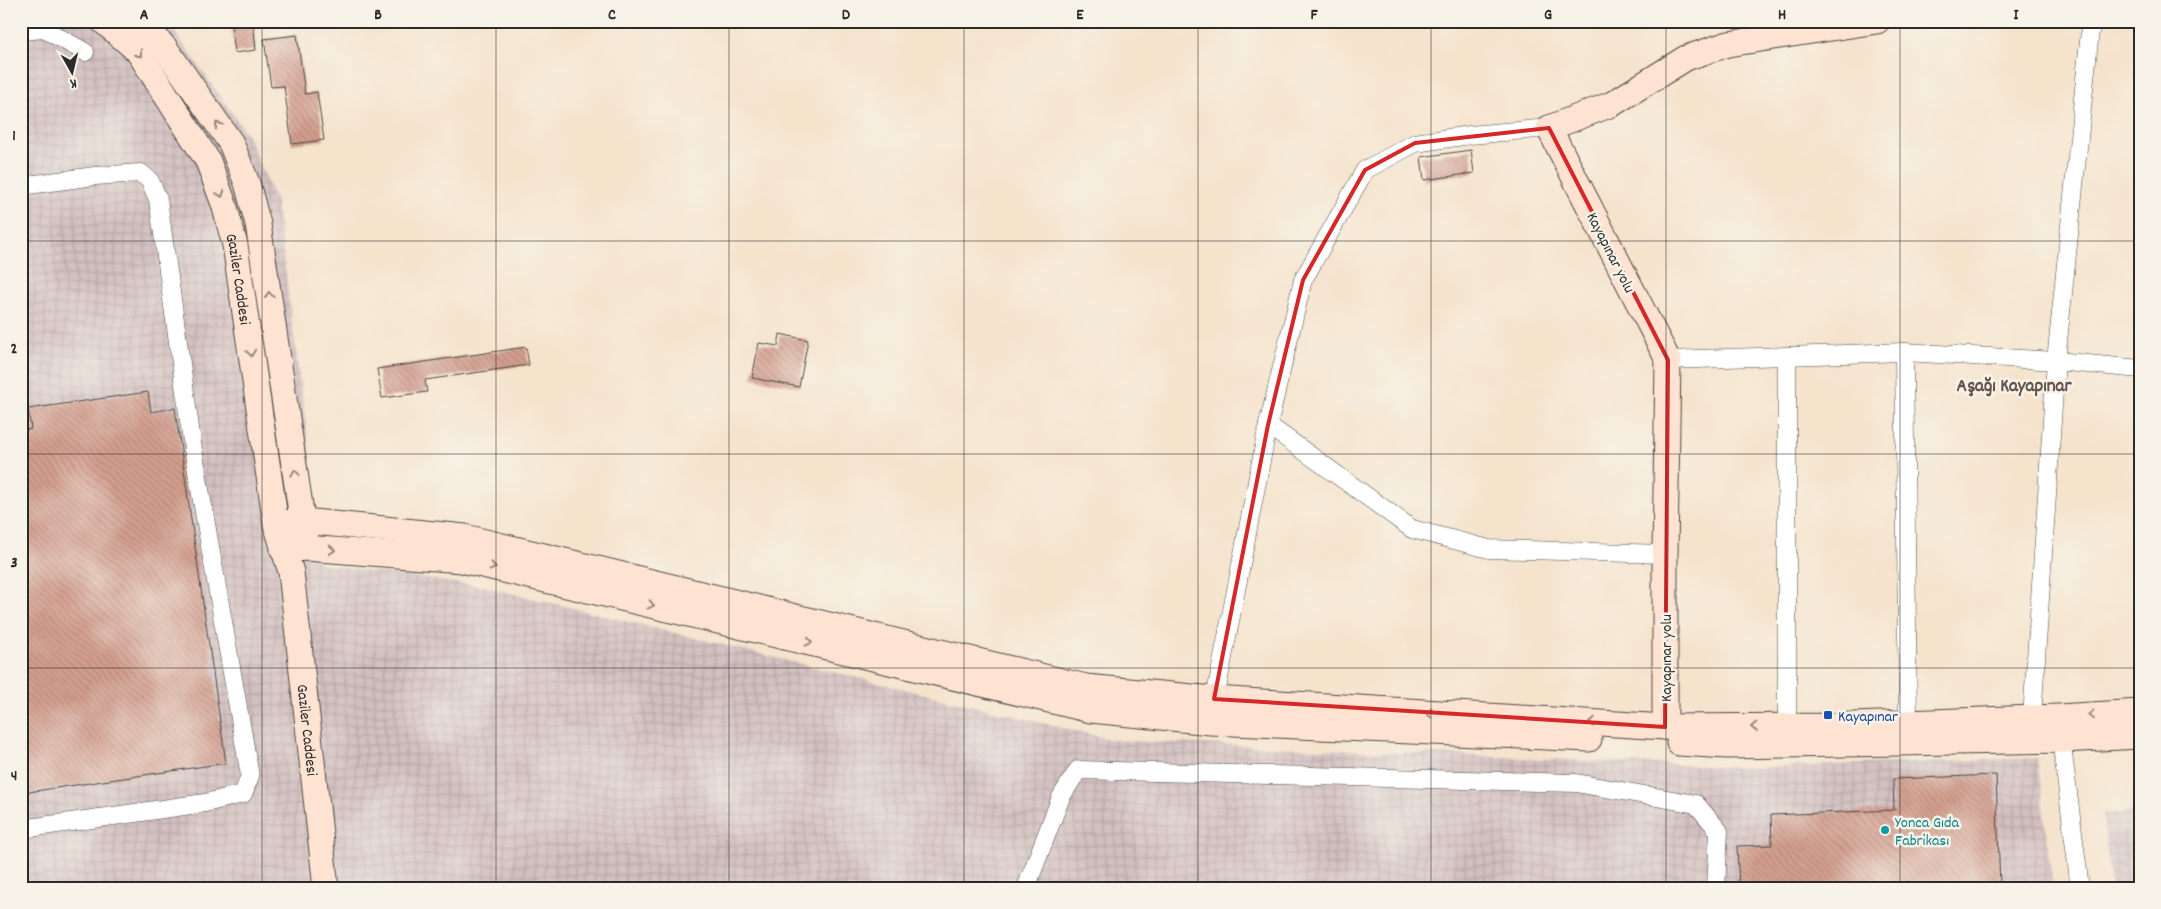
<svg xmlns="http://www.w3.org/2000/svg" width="2161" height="909" viewBox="0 0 2161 909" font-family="Dekko,sans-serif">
<defs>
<pattern id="industrial-grid" width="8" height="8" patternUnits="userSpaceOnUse" patternTransform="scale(1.25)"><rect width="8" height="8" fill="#d2bfc0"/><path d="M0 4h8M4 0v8" fill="none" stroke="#b4a4a5"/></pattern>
<pattern id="building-back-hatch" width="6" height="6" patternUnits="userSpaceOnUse" patternTransform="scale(1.25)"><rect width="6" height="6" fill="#d49f8f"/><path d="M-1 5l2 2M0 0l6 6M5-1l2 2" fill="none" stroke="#ac8275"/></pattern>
</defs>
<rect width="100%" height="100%" fill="#f7f3e8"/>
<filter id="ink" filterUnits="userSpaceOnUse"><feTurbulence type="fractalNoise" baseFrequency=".02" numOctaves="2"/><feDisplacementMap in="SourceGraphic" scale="10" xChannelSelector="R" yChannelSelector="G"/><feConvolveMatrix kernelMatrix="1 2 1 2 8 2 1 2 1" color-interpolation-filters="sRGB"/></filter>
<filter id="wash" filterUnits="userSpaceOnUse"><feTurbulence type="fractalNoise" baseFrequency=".0096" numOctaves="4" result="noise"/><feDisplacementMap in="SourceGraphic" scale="20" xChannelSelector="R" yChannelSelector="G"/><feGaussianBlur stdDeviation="1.12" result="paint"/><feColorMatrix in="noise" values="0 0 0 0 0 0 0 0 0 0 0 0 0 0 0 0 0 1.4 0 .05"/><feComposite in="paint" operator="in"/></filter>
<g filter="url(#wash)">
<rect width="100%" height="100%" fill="#f5e3cc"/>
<!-- industrial -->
<g fill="url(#industrial-grid)">
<path d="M21,21H159L175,32L248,136L276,202L317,511L320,564L486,587L1113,740L1748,768L2037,758L2053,888H21Z"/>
<path d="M2140,811V888H2111L2103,814Z"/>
</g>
<g id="blocks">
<!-- building -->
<g fill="url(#building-back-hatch)">
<path d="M253,21L256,50L235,53L231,23Z"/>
<path d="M297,35L305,94L317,92L324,140L292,144L284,86L271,87L264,39Z"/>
<path d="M1471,150L1474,173L1424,180L1421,157Z"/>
<path d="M780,334L808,340L799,387L752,378L759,343L778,346Z"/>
<path d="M526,347L529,365L425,380L427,392L382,398L377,369Z"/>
<path d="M148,392L151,412L175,408L226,763L28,792L21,744V431L31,429L28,409Z"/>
<path d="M1996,775L2000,888H1739L1737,846L1772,845L1771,815L1894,810L1893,779Z"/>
</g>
</g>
</g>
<g filter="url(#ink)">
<use href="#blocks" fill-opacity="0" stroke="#494743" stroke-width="1"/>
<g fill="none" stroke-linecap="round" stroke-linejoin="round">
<defs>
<g id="street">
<path d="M21,31L44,29L85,52"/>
<path d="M21,186L95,176L141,173L150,181L158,199L193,449L250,776L243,794L205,803L29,828L21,826"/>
<path d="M1904,352L1908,722"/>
<path d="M1787,357V726"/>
<path d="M1668,360L1904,352L2056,361L2140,369"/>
<path d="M1268,425L1412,529L1489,549L1665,554"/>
<path d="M1213,709L1268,425L1303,280L1365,170L1415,143L1470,135L1549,128"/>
<path d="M2032,718L2056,361L2091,21"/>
<path d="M2060,730L2080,888"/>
<path d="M1026,888L1061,797L1078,770L1576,783L1696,804L1719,831L1716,888"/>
</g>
<g id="secondary">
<path id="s1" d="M103,21L138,51L208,161L224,204L235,245L276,524L291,572L326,888"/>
<path d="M141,21L165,48L231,143L247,183L258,224L305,539"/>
<path d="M276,524L303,521L465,537L1086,687L1214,699L1665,727L1828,726L2058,717L2140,712"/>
<path d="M283,550L306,548L462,560L1091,710L1211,722L1589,739"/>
<path d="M1665,727V554L1668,360L1549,128L1612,104L1686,58L1728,44L1877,21"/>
<path d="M1679,743L1727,746L2061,740L2140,736"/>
</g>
</defs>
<!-- street casing -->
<use href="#street" stroke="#494743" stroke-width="19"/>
<!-- secondary casing -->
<use href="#secondary" stroke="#494743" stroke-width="27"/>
<!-- street -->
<use href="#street" stroke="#fff" stroke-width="18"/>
<!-- secondary -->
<use href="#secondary" stroke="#fee3d2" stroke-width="25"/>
</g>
<!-- one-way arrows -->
<defs><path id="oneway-chevron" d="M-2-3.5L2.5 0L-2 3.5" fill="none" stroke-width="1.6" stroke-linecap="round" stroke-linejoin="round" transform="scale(1.25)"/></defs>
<g stroke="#94877e">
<use href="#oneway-chevron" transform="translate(139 54) rotate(52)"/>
<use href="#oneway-chevron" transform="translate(218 125) rotate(-125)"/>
<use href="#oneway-chevron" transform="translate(221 194) rotate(70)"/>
<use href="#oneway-chevron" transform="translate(269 295) rotate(-98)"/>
<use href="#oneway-chevron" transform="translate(251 353) rotate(82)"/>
<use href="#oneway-chevron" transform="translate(295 473) rotate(-98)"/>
<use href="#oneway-chevron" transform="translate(332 550) rotate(4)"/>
<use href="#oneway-chevron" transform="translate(493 567) rotate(13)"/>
<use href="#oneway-chevron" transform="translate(651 605) rotate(13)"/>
<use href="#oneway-chevron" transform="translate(809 642) rotate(13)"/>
<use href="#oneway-chevron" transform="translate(1429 713) rotate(-177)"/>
<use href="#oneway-chevron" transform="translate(2091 715) rotate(176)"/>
<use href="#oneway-chevron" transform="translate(1592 722) rotate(-177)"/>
<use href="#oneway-chevron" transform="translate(1754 727) rotate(179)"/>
</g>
</g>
<!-- marked area -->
<path fill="none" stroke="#d62828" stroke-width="4" stroke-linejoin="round" d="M1549,128L1668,360L1665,727L1214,699L1268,425L1303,280L1365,170L1415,143Z"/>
<!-- grid -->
<path fill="none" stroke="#2b2b2b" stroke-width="1" stroke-opacity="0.55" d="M262,21V888M496,21V888M729,21V888M964,21V888M1198,21V888M1431,21V888M1666,21V888M1900,21V888M21,241H2140M21,454H2140M21,668H2140"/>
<!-- markers -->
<rect fill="#1a4fb4" stroke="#f7f3e8" stroke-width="2" x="1823" y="710" width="10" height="10" rx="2.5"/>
<circle fill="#0f9aa8" stroke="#f7f3e8" stroke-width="2" cx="1885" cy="830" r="5"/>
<g text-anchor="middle" stroke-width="5" stroke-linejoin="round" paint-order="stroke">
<!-- street labels -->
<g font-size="16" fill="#2b2b2b" stroke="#f7f3e8">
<text transform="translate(1612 252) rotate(63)" y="6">Kayapınar yolu</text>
<text dy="6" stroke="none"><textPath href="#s1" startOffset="299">Gaziler Caddesi</textPath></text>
<text transform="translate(1665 658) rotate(-90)" y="6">Kayapınar yolu</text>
<text dy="6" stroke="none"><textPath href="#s1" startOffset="756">Gaziler Caddesi</textPath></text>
</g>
<!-- transit labels -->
<g font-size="16" fill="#164399" stroke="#f7f3e8" text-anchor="start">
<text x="1838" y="721">Kayapınar</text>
</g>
<!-- culture labels -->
<g font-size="16" fill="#0d838f" stroke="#f7f3e8" text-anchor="start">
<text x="1895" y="827">Yonca Gıda<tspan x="1895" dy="18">Fabrikası</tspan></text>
</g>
<!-- quarter labels -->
<g font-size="19" font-weight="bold" fill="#66544e" stroke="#f7f3e8">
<text x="2014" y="391">Aşağı Kayapınar</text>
</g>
</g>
<!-- margin -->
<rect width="2161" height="909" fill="none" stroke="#f7f3e8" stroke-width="55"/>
<!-- north arrow -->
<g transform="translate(72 72) rotate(172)" stroke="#f7f3e8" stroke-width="4" paint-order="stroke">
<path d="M0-4L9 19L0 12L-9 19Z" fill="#2b2b2b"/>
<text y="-8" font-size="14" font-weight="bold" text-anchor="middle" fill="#2b2b2b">K</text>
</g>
<rect x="28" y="28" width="2106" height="854" fill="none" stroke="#2b2b2b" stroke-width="2"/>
<g font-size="16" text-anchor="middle" font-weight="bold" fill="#2b2b2b">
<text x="144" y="19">A</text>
<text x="378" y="19">B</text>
<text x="612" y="19">C</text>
<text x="846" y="19">D</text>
<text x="1080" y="19">E</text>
<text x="1314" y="19">F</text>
<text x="1548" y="19">G</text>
<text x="1782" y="19">H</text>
<text x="2016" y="19">I</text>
<text x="14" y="140">1</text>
<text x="14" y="353">2</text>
<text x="14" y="567">3</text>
<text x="14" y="780">4</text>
</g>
</svg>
